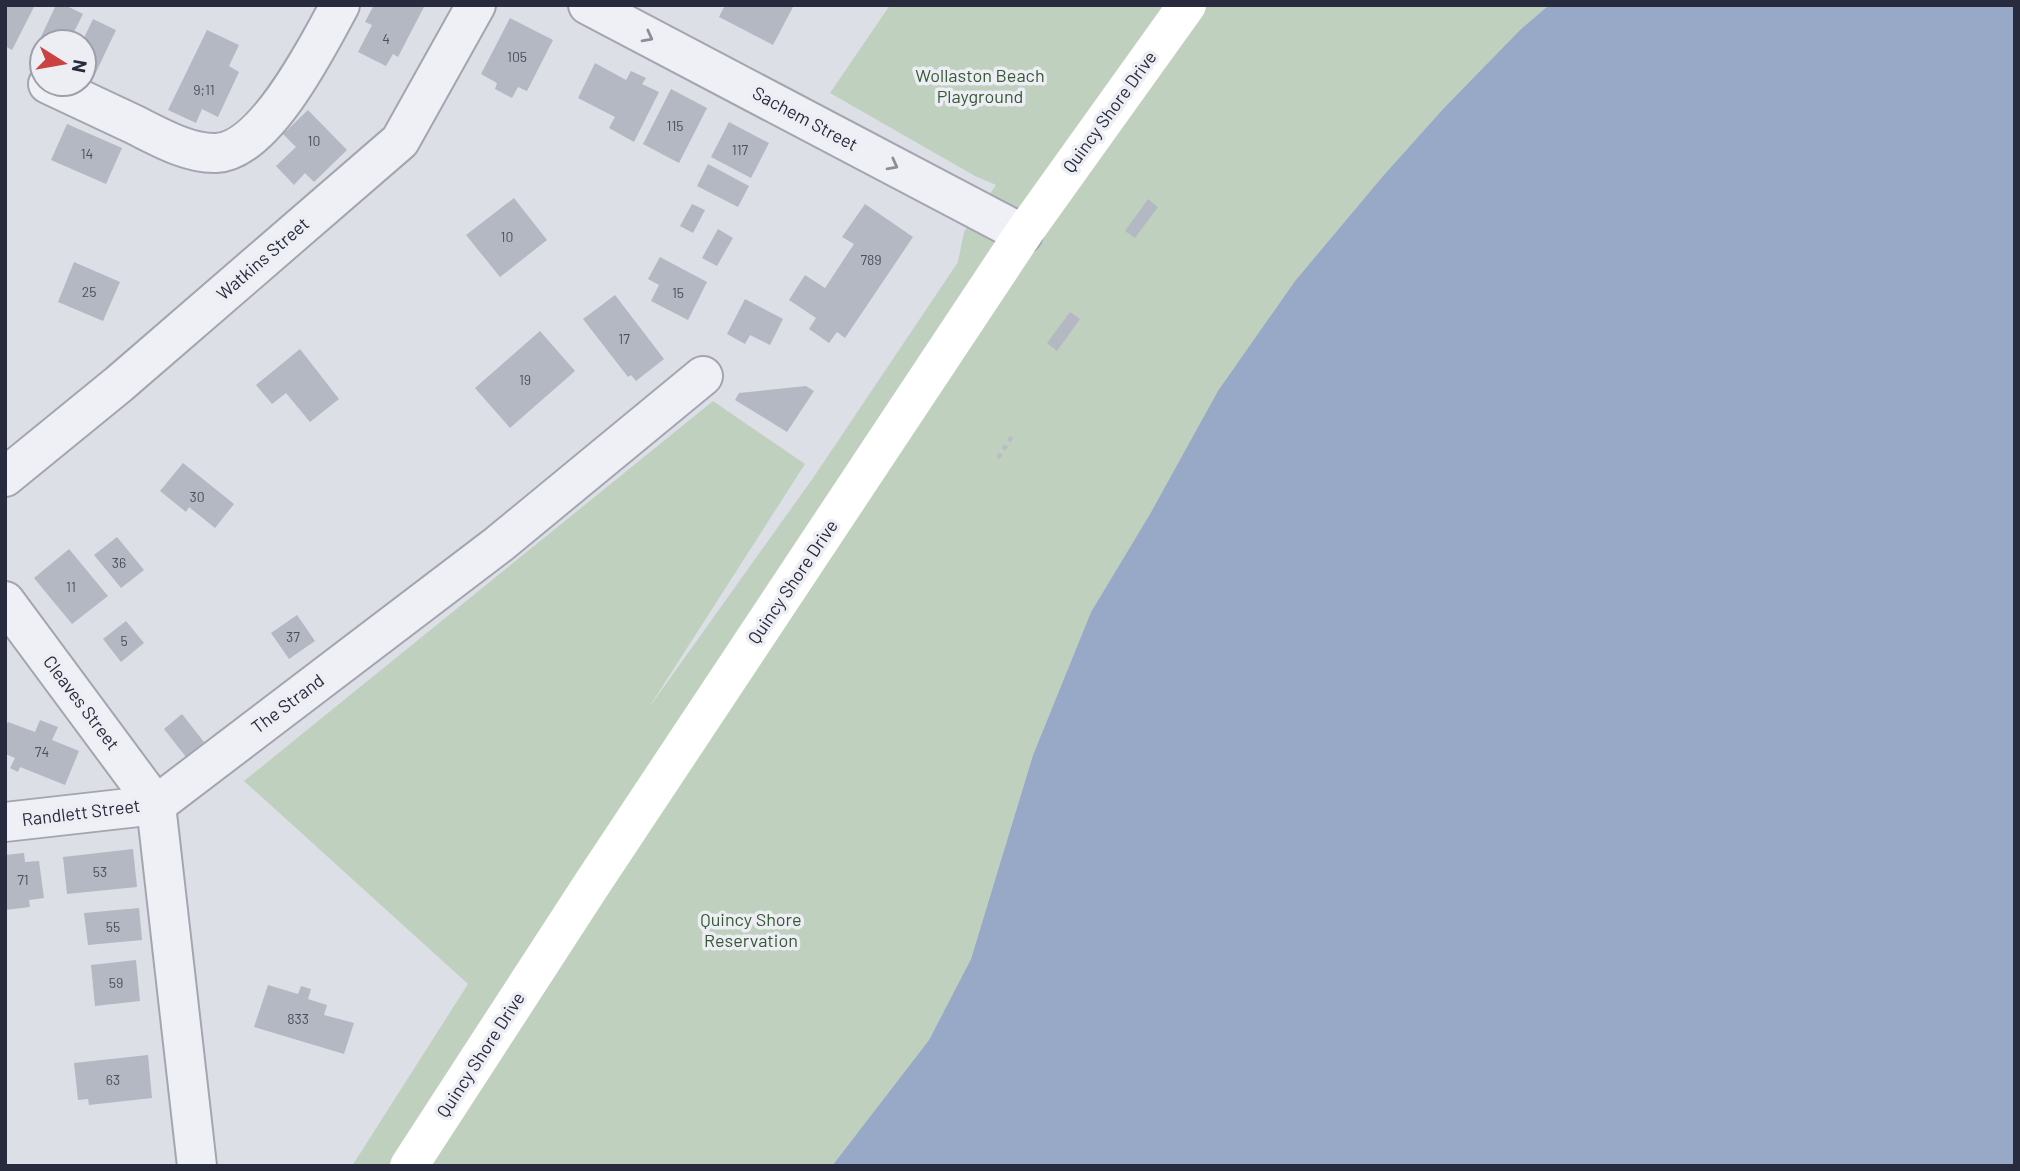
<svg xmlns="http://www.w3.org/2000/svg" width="2020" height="1171" viewBox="0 0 2020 1171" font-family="Barlow,sans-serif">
<rect width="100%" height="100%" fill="#dddfe6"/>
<!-- green -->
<path fill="#c0d0be" d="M890,5H1549L1520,30L1443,109L1383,176L1295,281L1218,392L1150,514L1091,612L1033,755L971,959L929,1040L832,1166H352L468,984L244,781L713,401L805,464L648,709L813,478L958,262L964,232L996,185L975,176L830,93Z"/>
<!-- water -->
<path fill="#98a8c7" d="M1549,5H2015V1166H832L929,1040L971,959L1033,755L1091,612L1150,514L1218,391L1295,281L1383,176L1443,109L1520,30Z"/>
<!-- building -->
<g fill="#b4b8c3">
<path d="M5,5H35L12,50L5,46Z"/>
<path d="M56,5H65L83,14L69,42H42V63L31,58Z"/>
<path d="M374,5H425L398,57L393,54L386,66L358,52L372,25L365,22Z"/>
<path d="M725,5H794L773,45L719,17Z"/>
<path d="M510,18L553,40L527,91L518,87L512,98L495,89L497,83L481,74Z"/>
<path d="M93,19L116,30L89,87L84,84V42H82Z"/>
<path d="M207,30L239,45L229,66L239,72L218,117L202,109L196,123L168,110Z"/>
<path d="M595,63L626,80L631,71L646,78L642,84L659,92L634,142L609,128L615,117L578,98Z"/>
<path d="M671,89L707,108L679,163L643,144Z"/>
<path d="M308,110L347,150L314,182L305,173L294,185L276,166L296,147L283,134Z"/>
<path d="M729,122L769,143L751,178L711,157Z"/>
<path d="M67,124L122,148L106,184L51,160Z"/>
<path d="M708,164L749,186L738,207L697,186Z"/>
<path d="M514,198L547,240L500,277L466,235Z"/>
<path d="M1148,199L1158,207L1135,238L1125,231Z"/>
<path d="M692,204L705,210L693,233L680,226Z"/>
<path d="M865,204L913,237L845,338L837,332L829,343L809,329L816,318L789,300L805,275L825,288L854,244L842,237Z"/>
<path d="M718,229L733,238L717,266L702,258Z"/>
<path d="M660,257L707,282L688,320L651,301L659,285L648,279Z"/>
<path d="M74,262L120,282L103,321L58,302Z"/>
<path d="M615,295L664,359L636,381L631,375L628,377L583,319Z"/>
<path d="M745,299L783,319L770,345L750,335L745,344L727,334Z"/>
<path d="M1070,312L1080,319L1057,351L1047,343Z"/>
<path d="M540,331L575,371L510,428L475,388Z"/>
<path d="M300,349L339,399L310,422L286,393L272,404L256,385Z"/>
<path d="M806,386L814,391L787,432L735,400L739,393Z"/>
<path d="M183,463L234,504L215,528L189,507L186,512L160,491Z"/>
<path d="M117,537L144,570L121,588L94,555Z"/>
<path d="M69,549L108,596L72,624L34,578Z"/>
<path d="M297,615L315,641L289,659L271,633Z"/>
<path d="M126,621L144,643L121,662L103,639Z"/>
<path d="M182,714L204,742L186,757L164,729Z"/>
<path d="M40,720L58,727L52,740L79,751L65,785L20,767L18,772L10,768L15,758L5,754V727L8,722L35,732Z"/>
<path d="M133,849L137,887L67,894L63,857Z"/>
<path d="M24,853L25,862L39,861L44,898L29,900L30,907L5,910V855Z"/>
<path d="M139,908L142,940L88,945L84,913Z"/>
<path d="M136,960L140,1001L95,1006L91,965Z"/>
<path d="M268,985L298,994L301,986L311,989L308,999L327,1005L324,1015L354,1023L344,1054L254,1027Z"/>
<path d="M148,1055L152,1098L89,1105L88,1099L78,1100L74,1063Z"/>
</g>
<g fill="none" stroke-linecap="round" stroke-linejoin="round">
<defs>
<g id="minor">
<path d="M588,5L1023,234"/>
<path d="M48,84C76,97 103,110 131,123C156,135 187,154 216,153C265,152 319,44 340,5"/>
<path d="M5,477L119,384L400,141L476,5"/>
<path d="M5,601L156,805"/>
<path d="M156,805L499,544L703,376"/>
<path d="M156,805L197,1166"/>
<path d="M5,822L156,805"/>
</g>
</defs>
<!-- minor casing -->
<use href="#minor" stroke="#a3a5b0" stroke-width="42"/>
<!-- path -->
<path stroke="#bbbdc5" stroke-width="4.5" stroke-dasharray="5 5" stroke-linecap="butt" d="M998,458L1013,435"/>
<!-- minor -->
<use href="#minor" stroke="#eff0f5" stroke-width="38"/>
<!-- secondary -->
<path stroke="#fff" stroke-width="38" d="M409,1166L590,887L1023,234L1187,5"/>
</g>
<!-- one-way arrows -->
<defs><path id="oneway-chevron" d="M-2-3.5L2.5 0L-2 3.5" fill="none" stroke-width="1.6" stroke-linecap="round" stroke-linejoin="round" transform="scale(1.75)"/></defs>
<g stroke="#8b8e99">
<use href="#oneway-chevron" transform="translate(648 37) rotate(28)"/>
<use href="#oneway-chevron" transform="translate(893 165) rotate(28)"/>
</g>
<g text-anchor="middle" stroke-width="7" stroke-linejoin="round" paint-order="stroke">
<!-- number labels -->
<g font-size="14" fill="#4a4e5e">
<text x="386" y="44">4</text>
<text x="517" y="62">105</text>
<text x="204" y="95">9;11</text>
<text x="675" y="131">115</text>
<text x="314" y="146">10</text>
<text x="740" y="155">117</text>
<text x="87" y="159">14</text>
<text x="507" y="242">10</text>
<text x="871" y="265">789</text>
<text x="89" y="297">25</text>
<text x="678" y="298">15</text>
<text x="624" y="344">17</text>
<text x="525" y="385">19</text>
<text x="197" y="502">30</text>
<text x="119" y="568">36</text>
<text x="71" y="592">11</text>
<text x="293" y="642">37</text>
<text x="124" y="646">5</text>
<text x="42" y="757">74</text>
<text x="100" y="877">53</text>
<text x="23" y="885">71</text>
<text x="113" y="932">55</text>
<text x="116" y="988">59</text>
<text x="298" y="1024">833</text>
<text x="113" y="1085">63</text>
</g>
<!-- park labels -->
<g font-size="18" fill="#365834" stroke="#eceef4">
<text x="980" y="82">Wollaston Beach<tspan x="980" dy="21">Playground</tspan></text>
<text x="751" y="926">Quincy Shore<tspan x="751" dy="21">Reservation</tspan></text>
</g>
<!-- street labels -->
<g font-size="18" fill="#272b3d" stroke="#eceef4">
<text transform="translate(1110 112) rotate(-54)" y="6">Quincy Shore Drive</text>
<text transform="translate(805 119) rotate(28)" y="6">Sachem Street</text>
<text transform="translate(263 259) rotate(-41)" y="6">Watkins Street</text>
<text transform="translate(793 582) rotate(-56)" y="6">Quincy Shore Drive</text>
<text transform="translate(81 703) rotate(53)" y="6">Cleaves Street</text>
<text transform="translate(288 704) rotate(-37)" y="6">The Strand</text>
<text transform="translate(81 813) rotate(-7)" y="6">Randlett Street</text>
<text transform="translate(481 1055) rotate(-57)" y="6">Quincy Shore Drive</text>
</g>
</g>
<!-- border -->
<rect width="2020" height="1171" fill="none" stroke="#272b3d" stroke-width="14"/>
<!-- north arrow -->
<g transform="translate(63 63) rotate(101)"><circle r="33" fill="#eceef4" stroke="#9da0ab" stroke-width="2"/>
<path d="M0-5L12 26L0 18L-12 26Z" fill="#cb4243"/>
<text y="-10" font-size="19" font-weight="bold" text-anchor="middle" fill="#272b3d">N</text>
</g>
</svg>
